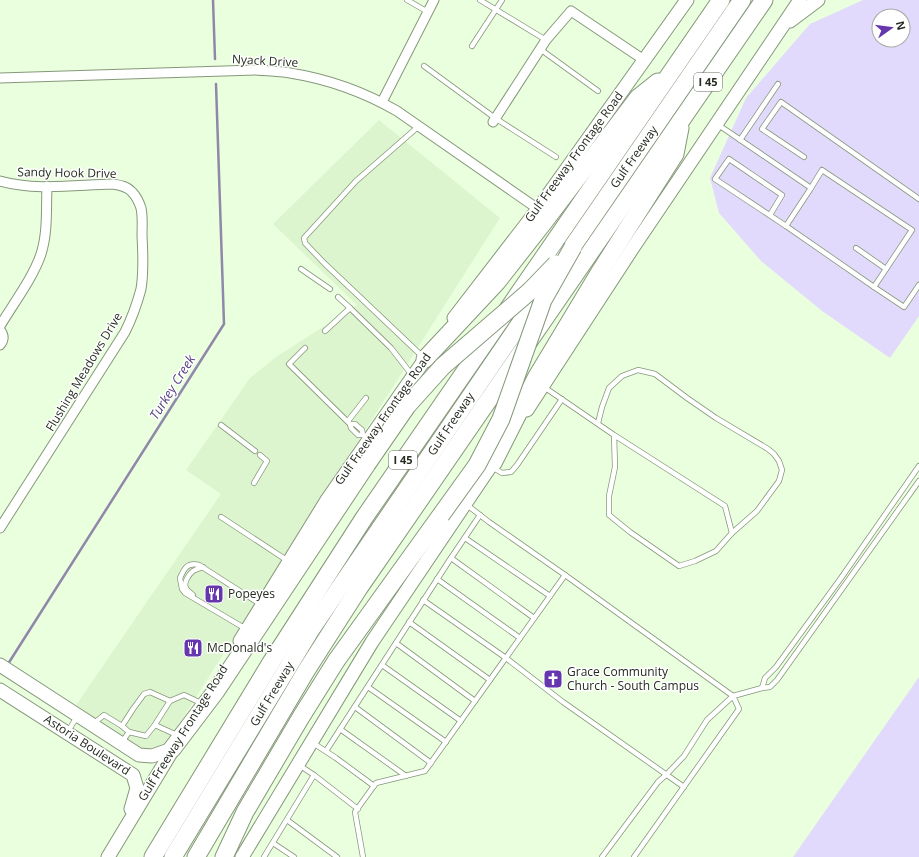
<svg xmlns="http://www.w3.org/2000/svg" width="919" height="857" viewBox="0 0 919 857" font-family="'Open Sans',sans-serif">
<rect width="100%" height="100%" fill="#eaffde"/>
<!-- built -->
<path fill="#ddf5ce" d="M379,120L500,218L165,746L140,751L76,705L221,494L186,470L250,378L276,357L357,305L273,224Z"/>
<!-- green -->
<g fill="#e2dafc" fill-rule="evenodd">
<path d="M863,0H919V316L890,358L822,311L761,261L719,213L710,178L746,98L810,24ZM879,16H903V40H879Z"/>
<path d="M919,677V857H793Z"/>
</g>
<g fill="none" stroke-linecap="round" stroke-linejoin="round">
<!-- stream -->
<g stroke="#9088aa" stroke-width="2.5">
<path d="M213,0L215,59"/>
<path d="M8,664L224,324L216,84"/>
</g>
<defs>
<g id="lane">
<path d="M407,0L428,12"/>
<path d="M480,0L546,40"/>
<path d="M472,46L502,0"/>
<path d="M540,49L598,91"/>
<path d="M424,66L495,118L556,157"/>
<path d="M717,124L811,188L786,226L715,179L729,159L782,195L770,215"/>
<path d="M419,126L356,181L304,238L305,243L324,263L423,357"/>
<path d="M740,140L778,84"/>
<path d="M804,157L762,129L781,102L919,199"/>
<path d="M786,226L874,287L912,230L822,170L811,188"/>
<path d="M856,248L886,269"/>
<path d="M301,269L330,289"/>
<path d="M874,287L904,307L919,285"/>
<path d="M338,297L350,308L391,348L412,375"/>
<path d="M325,331L350,308"/>
<path d="M305,348L289,364L350,424"/>
<path d="M544,387L614,435L615,467L609,496V515L630,532L679,566L695,561L716,551L732,533L725,506L614,435"/>
<path d="M348,421L366,398"/>
<path d="M598,423L602,407L609,388L622,376L638,370L655,374L687,398L716,418L768,449L774,454L779,461L782,470L779,481L757,511L732,533"/>
<path d="M221,425L255,451"/>
<path d="M363,435H358L351,428L350,424H355L362,430L363,435L369,439"/>
<path d="M492,467L502,473L511,472L517,465L562,399"/>
<path d="M254,483L267,461L260,455"/>
<path d="M221,517L288,561"/>
<path d="M465,538L550,596"/>
<path d="M451,558L534,618"/>
<path d="M565,575L733,696L707,720L684,756L667,774L658,782L602,857"/>
<path d="M437,579L520,638"/>
<path d="M193,595C191,593 187,591 186,588C183,583 189,574 193,571C196,569 199,568 203,567"/>
<path d="M423,600L506,658L563,702L684,787"/>
<path d="M409,622L490,680"/>
<path d="M246,629L185,593L182,589L180,578C184,569 187,562 199,565L260,604"/>
<path d="M396,643L475,701"/>
<path d="M382,665L461,721"/>
<path d="M368,687L446,742"/>
<path d="M762,688L765,678L776,667L841,578L919,466"/>
<path d="M355,707L431,763"/>
<path d="M93,724L104,715L122,726L129,732"/>
<path d="M155,725L179,736"/>
<path d="M122,726L133,709L144,694L150,692L170,701"/>
<path d="M340,729L406,776"/>
<path d="M68,731L77,717"/>
<path d="M122,742L129,732L146,736L154,726L170,701L184,695L201,703"/>
<path d="M313,743L336,758L374,786"/>
<path d="M326,751L449,561L480,515"/>
<path d="M299,765L314,775"/>
<path d="M287,820L337,857"/>
<path d="M273,843L294,857"/>
<path d="M264,857L314,775L358,809"/>
<path d="M363,857L355,812L376,783L425,771L565,575L489,522L467,505"/>
<path d="M634,857L739,709L733,696L762,688L770,687L777,680L919,481"/>
</g>
<g id="street">
<path d="M0,78L256,70C267,71 278,71 290,73C328,79 364,92 397,111L538,209"/>
<path d="M382,102L434,0"/>
<path d="M493,122L546,40L571,11L644,60"/>
<path d="M0,181C36,191 75,185 112,184C119,185 127,186 132,192C136,196 139,202 141,208C143,217 142,227 142,236C143,253 144,271 141,289C137,304 132,318 125,332L0,528"/>
<path d="M0,326C13,304 33,278 41,254C48,232 46,209 47,186"/>
<path d="M0,330C4,335 4,340 0,345"/>
</g>
<g id="secondary">
<path d="M790,21L818,0"/>
<path d="M454,318L538,209L687,0"/>
<path d="M527,410L632,249L800,0"/>
<path d="M240,641L327,500L430,352"/>
<path d="M0,665L139,755L152,756L172,749"/>
<path d="M0,690L133,775L137,788L131,809"/>
<path d="M108,857L178,741"/>
<path d="M242,857L372,642L498,455"/>
</g>
<g id="highway">
<path d="M564,259L742,0"/>
<path d="M425,359L497,282L544,222L638,98L658,82"/>
<path d="M493,463L536,378L601,270L675,154L680,128"/>
<path d="M172,749L216,691L367,464"/>
<path d="M153,857L272,661L364,518L721,0"/>
<path d="M173,857L310,631L545,287"/>
<path d="M196,857L306,671L359,588L764,0"/>
<path d="M224,857L245,812L301,717L336,661L441,515"/>
</g>
</defs>
<!-- lane casing -->
<use href="#lane" stroke="#85987a" stroke-width="6"/>
<!-- street casing -->
<use href="#street" stroke="#85987a" stroke-width="11"/>
<!-- secondary casing -->
<use href="#secondary" stroke="#85987a" stroke-width="15"/>
<!-- highway casing -->
<use href="#highway" stroke="#85987a" stroke-width="19"/>
<!-- lane -->
<use href="#lane" stroke="#fff" stroke-width="4.5"/>
<!-- street -->
<use href="#street" stroke="#fff" stroke-width="9"/>
<!-- secondary -->
<use href="#secondary" stroke="#fff" stroke-width="13"/>
<!-- highway -->
<use href="#highway" stroke="#fff" stroke-width="17"/>
<defs>
<g id="highway-bridge">
<path d="M367,464L407,406L443,366L530,291L556,264"/>
<path d="M441,515L477,465L501,419L543,300L573,247"/>
</g>
</defs>
<!-- highway-bridge casing -->
<use href="#highway-bridge" stroke="#85987a" stroke-width="19" stroke-linecap="butt"/>
<!-- highway-bridge -->
<use href="#highway-bridge" stroke="#fff" stroke-width="17"/>
</g>
<!-- icons -->
<defs>
<symbol id="restaurant-square" viewBox="-11 -11 22 22"><rect x="-9" y="-9" width="18" height="18" rx="4" fill="#6636ae" stroke="#fff"/><path d="M-5-6h1v4h1v-4h1v4h1v-4h1v5L-1.5 .5V6h-2V.5L-5-1ZM5-6V6H3V1.5H1.5Q1.5-4 5-6Z" fill="#fff"/></symbol>
<symbol id="church-square" viewBox="-11 -11 22 22"><rect x="-9" y="-9" width="18" height="18" rx="4" fill="#6636ae" stroke="#fff"/><path d="M-1.2-6h2.4v3.5h3.3v2.4h-3.3V6h-2.4V-.1h-3.3v-2.4h3.3Z" fill="#fff"/></symbol>
</defs>
<g fill-rule="evenodd">
<use href="#restaurant-square" x="203" y="583" width="22" height="22"/>
<use href="#restaurant-square" x="182" y="637" width="22" height="22"/>
<use href="#church-square" x="542" y="668" width="22" height="22"/>
</g>
<g text-anchor="middle" stroke-width="3" stroke-linejoin="round" paint-order="stroke">
<!-- shield labels -->
<g fill="#fff" stroke="#666b62" stroke-width="1">
<rect x="694" y="73" width="28" height="18" rx="3"/>
<rect x="389" y="451" width="28" height="18" rx="3"/>
</g>
<g font-size="11" font-weight="bold" fill="#242b1f">
<text x="708" y="86">I 45</text>
<text x="403" y="464">I 45</text>
</g>
<!-- street labels -->
<g font-size="12" fill="#242b1f" stroke="#fff">
<text transform="translate(265 61) rotate(3)" y="4">Nyack Drive</text>
<text transform="translate(574 157) rotate(-54)" y="4">Gulf Freeway Frontage Road</text>
<text transform="translate(634 157) rotate(-55)" y="4">Gulf Freeway</text>
<text transform="translate(67 173) rotate(1)" y="4">Sandy Hook Drive</text>
<text transform="translate(84 372) rotate(-59)" y="4">Flushing Meadows Drive</text>
<text transform="translate(383 419) rotate(-55)" y="4">Gulf Freeway Frontage Road</text>
<text transform="translate(451 424) rotate(-56)" y="4">Gulf Freeway</text>
<text transform="translate(272 694) rotate(-59)" y="4">Gulf Freeway</text>
<text transform="translate(183 733) rotate(-58)" y="4">Gulf Freeway Frontage Road</text>
<text transform="translate(87 745) rotate(33)" y="4">Astoria Boulevard</text>
</g>
<!-- poi labels -->
<g font-size="12" fill="#242b1f" stroke="#fff" text-anchor="start">
<text x="228" y="598">Popeyes</text>
<text x="207" y="652">McDonald's</text>
<text x="567" y="676">Grace Community<tspan x="567" dy="14">Church - South Campus</tspan></text>
</g>
<!-- water labels -->
<g font-size="13" font-style="italic" fill="#574283" stroke="#fff">
<text transform="translate(172 387) rotate(-58)" y="5">Turkey Creek</text>
</g>
</g>
<!-- north arrow -->
<g transform="translate(891 28) rotate(76)"><circle r="19" fill="#ffffff" stroke="#a7aaa5"/>
<path d="M0-3L7 15L0 10L-7 15Z" fill="#6636ae"/>
<text y="-6" font-size="11" font-weight="bold" text-anchor="middle" fill="#242b1f">N</text>
</g>
</svg>
